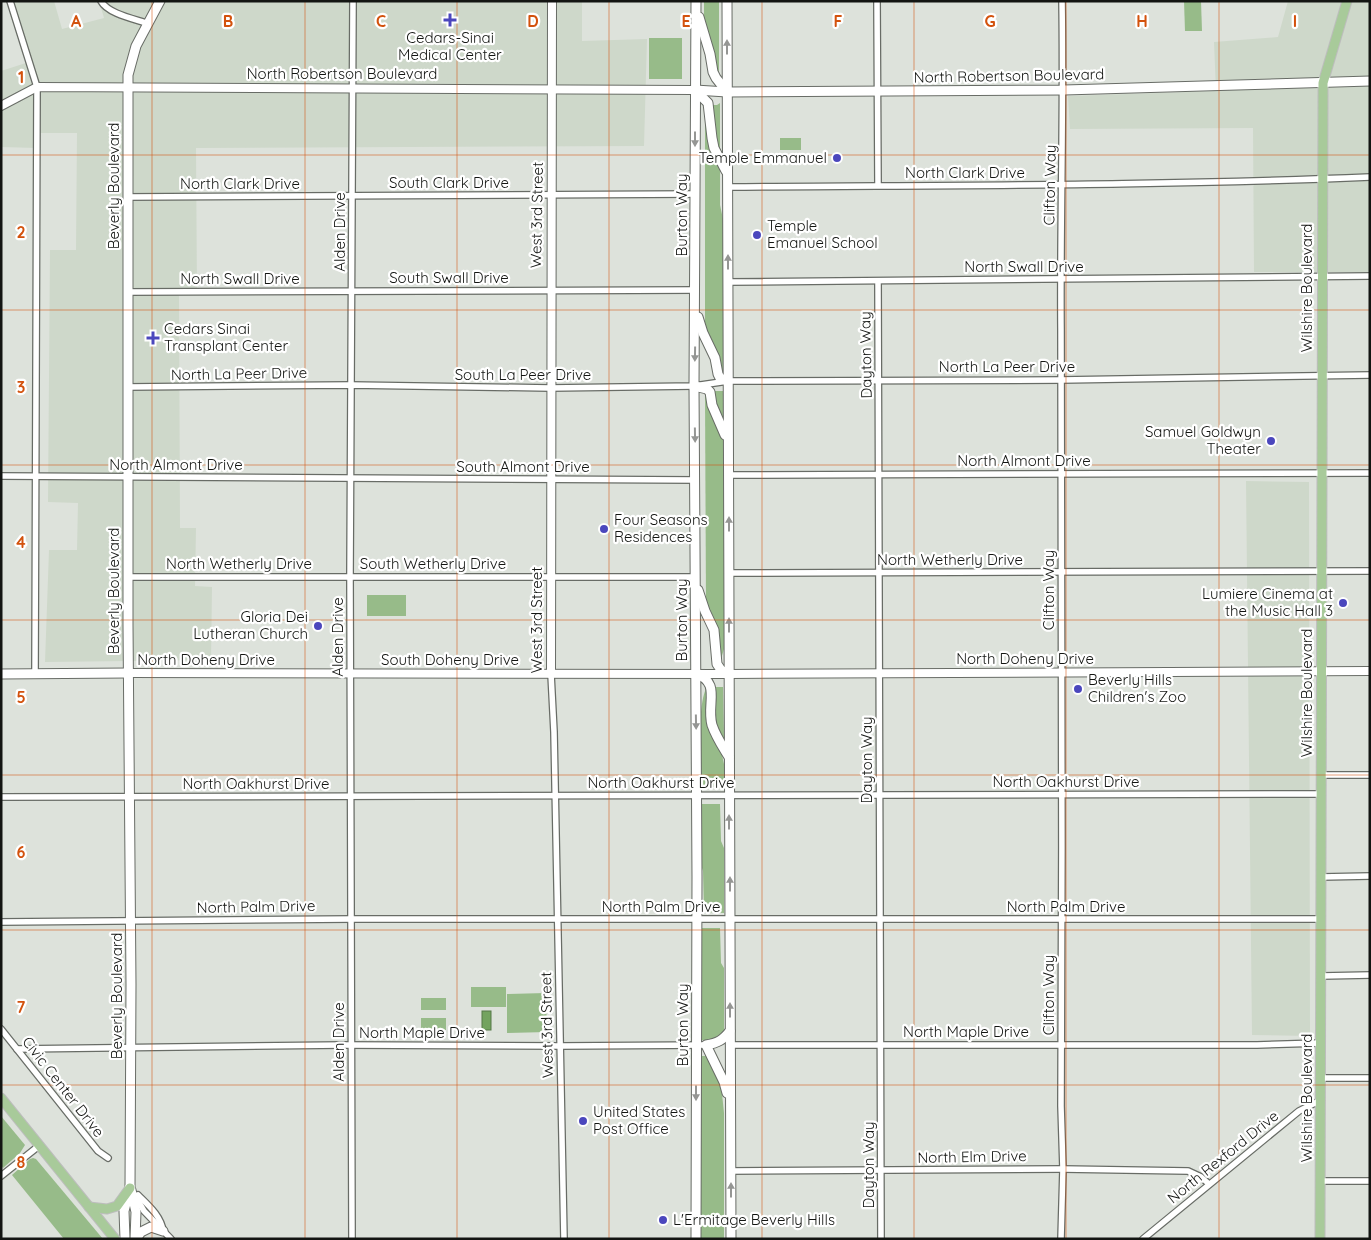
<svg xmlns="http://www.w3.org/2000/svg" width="1371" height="1240" viewBox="0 0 1371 1240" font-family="Quicksand,sans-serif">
<rect width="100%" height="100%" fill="#dde2db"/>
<!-- built -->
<g fill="#ced8ca">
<path d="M18,1H54L62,29L104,18L99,1H582V41L647,39L644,146L196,148L197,295L179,294L180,528H196L195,586L212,587L211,660L45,662L49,550H77L78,503L48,502L50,250H76L77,133H37V148L1,147V71L29,62L13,3Z"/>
<path d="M1288,1H1370V272H1254L1253,128L1070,129L1068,96L1216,91L1214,42L1278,37Z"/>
<path d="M1246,481L1309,482L1310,1036L1252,1035Z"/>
</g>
<!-- green -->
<g fill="#97bb89">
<path d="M704,1H719V70L717,75L704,18Z"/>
<path d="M1184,1H1201L1202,31H1185Z"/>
<rect x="649" y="38" width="33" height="41"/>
<path d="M720,103V153L715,140L712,105H717Z"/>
<path d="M705,108L720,170V205L723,219L724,373L721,374L705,326Z"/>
<rect x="780" y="138" width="21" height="12"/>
<path d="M713,391H724V422L717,412Z"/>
<path d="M705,393H708L724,443V649L721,659L706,606Z"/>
<rect x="367" y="595" width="39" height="21"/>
<path d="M707,687L724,764V787H700C700,766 697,703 707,687Z"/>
<path d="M713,687H723L724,739H721L715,727Z"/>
<path d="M700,804H720L721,841L724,848V913L704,912L703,871L700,862Z"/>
<path d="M700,928H720L721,963L724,968V1032C718,1040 710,1040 701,1040Z"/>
<rect x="471" y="987" width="35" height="20"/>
<path d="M546,993L547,1032L507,1033V994Z"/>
<rect x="421" y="998" width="25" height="12"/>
<rect x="421" y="1018" width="25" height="12"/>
<path d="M701,1056H708L721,1084L724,1113V1239H701Z"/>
<path d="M1,1116L25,1145L20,1153L3,1168L1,1165Z"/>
<path d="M33,1158L36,1159L103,1239H64L12,1175L30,1159Z"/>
</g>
<!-- water -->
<rect fill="#73a35f" stroke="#567848" x="482" y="1011" width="9" height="19"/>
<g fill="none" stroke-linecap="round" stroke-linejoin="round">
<defs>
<g id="minor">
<path d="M10,1L37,87L35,674"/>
<path d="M101,1C108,14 135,19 149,24"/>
<path d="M877,1L878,185"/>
<path d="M728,187C942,185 1156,186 1370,177"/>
<path d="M127,197L695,194"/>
<path d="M878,281L881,1239"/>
<path d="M728,282L1370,276"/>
<path d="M128,292L695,290"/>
<path d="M127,387L351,385L550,388L694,386L728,381L1061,380L1370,375"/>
<path d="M728,475L1370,473"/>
<path d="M1,476L696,480"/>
<path d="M729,573L1370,571"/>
<path d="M128,577H696"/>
<path d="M551,674L554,732L564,1239"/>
<path d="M1321,775H1370"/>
<path d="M1,797L1321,794"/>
<path d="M1321,877L1370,876"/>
<path d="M1,922L352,919H1321"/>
<path d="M1322,976L1370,975"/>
<path d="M1,1029L98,1151L108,1158"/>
<path d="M730,1045H1257L1321,1043"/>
<path d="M17,1049L343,1045L561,1046L706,1045"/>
<path d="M1321,1078H1370"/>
<path d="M730,1171L1063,1169L1188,1171L1201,1177L1209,1184"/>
<path d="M1,1176L40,1145"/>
<path d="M1320,1181H1370"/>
<path d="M134,1194L144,1211L171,1239"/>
<path d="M138,1195C148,1205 161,1216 163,1231"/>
<path d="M352,1239L350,576L353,1"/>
<path d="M1061,1239L1063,1169L1061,1106C1063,847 1061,588 1061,329C1060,220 1064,111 1062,1"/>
<path d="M1143,1239L1299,1111L1321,1100"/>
</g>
<g id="tertiary">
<path d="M1,106L37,87L695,90"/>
<path d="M128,673L729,674L1370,671"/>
<path d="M551,674L552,1"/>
</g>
<g id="secondary">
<path d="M727,1L731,1239"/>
<path d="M699,17L710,54L713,72L716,78L727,92"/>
<path d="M695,90L727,92L1064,90L1370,81"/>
<path d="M695,90L708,103L712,138L714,148L726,171"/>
<path d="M698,317L703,333L715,358L718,374L720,378L728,381"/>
<path d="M694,386L707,389L710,392L712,405L725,435"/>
<path d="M698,590L705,611L714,630L717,664L721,670L729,674"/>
<path d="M695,673C722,683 706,703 712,725C716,737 723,747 729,757"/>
<path d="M1,674L128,673"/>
<path d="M727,1093L724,1082L706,1045C718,1043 723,1040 730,1031"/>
<path d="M131,1190L136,1212L135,1239"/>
<path d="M125,1239L124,1211L130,1188L131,984L128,625V75L136,46L160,1"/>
<path d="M136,1239L141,1232L151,1227L163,1231"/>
<path d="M696,1239L697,876L694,386L696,1"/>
</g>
<g id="primary">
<path d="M1,1098L115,1239"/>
<path d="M89,1207L107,1209L117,1206L130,1188"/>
<path d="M1320,1239C1321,857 1319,475 1323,94V83L1347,1"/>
</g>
</defs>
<!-- minor casing -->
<use href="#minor" stroke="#686c66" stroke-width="8"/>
<!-- tertiary casing -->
<use href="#tertiary" stroke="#686c66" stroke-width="10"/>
<!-- secondary casing -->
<use href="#secondary" stroke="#686c66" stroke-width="11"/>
<!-- primary casing -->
<use href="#primary" stroke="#bdbdbd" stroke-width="11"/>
<!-- minor -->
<use href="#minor" stroke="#fff" stroke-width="5.5"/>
<!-- tertiary -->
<use href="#tertiary" stroke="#fff" stroke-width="8"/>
<!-- secondary -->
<use href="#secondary" stroke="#fff" stroke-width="9"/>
<!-- primary -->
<use href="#primary" stroke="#a8ca9a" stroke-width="9"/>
</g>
<!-- one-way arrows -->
<defs><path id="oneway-solid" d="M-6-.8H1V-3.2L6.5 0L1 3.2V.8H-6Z" transform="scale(1.25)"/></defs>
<g fill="#959694">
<use href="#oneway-solid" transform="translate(727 47) rotate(-90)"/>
<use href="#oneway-solid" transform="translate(695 139) rotate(90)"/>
<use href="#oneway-solid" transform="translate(728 262) rotate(-90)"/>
<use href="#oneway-solid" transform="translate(695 354) rotate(91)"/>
<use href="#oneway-solid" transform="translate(695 435) rotate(89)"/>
<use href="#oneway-solid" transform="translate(729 524) rotate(-90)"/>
<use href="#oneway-solid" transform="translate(729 625) rotate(-90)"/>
<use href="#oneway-solid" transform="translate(696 722) rotate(89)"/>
<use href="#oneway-solid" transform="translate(729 822) rotate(-90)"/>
<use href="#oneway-solid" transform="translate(730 884) rotate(-90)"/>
<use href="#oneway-solid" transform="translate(730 1010) rotate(-90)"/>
<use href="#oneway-solid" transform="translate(696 1093) rotate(90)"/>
<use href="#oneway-solid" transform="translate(731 1190) rotate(-90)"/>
</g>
<!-- grid -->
<path fill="none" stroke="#d3520d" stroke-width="1" stroke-opacity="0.55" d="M152,1V1239M305,1V1239M457,1V1239M609,1V1239M762,1V1239M914,1V1239M1066,1V1239M1219,1V1239M1,155H1370M1,310H1370M1,465H1370M1,620H1370M1,775H1370M1,930H1370M1,1085H1370"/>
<!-- markers -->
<g fill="#4b47bd" stroke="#fff" stroke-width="2">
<path d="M447.5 12.5h5v5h5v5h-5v5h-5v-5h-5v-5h5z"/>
<circle cx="837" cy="158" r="5"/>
<circle cx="757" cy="235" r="5"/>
<path d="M150.5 330.5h5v5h5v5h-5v5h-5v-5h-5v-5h5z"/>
<circle cx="1271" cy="441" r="5"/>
<circle cx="604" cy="529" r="5"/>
<circle cx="1343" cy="603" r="5"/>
<circle cx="318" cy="626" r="5"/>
<circle cx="1078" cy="689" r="5"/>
<circle cx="583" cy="1121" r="5"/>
<circle cx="663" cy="1220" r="5"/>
</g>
<g text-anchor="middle" stroke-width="4.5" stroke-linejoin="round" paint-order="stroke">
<!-- poi labels -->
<g font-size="15" fill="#131512" stroke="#fff" text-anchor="start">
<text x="450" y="43" text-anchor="middle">Cedars-Sinai<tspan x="450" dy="17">Medical Center</tspan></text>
<text x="827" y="163" text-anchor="end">Temple Emmanuel</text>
<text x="767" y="231">Temple<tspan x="767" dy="17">Emanuel School</tspan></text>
<text x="164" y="334">Cedars Sinai<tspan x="164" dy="17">Transplant Center</tspan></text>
<text x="1261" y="437" text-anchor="end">Samuel Goldwyn<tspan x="1261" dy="17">Theater</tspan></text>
<text x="614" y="525">Four Seasons<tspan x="614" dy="17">Residences</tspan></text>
<text x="1333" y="599" text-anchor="end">Lumiere Cinema at<tspan x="1333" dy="17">the Music Hall 3</tspan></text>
<text x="308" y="622" text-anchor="end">Gloria Dei<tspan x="308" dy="17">Lutheran Church</tspan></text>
<text x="1088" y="685">Beverly Hills<tspan x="1088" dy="17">Children's Zoo</tspan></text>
<text x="593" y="1117">United States<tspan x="593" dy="17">Post Office</tspan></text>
<text x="673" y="1225">L'Ermitage Beverly Hills</text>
</g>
<!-- street labels -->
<g font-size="15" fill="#131512" stroke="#fff">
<text x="342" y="79">North Robertson Boulevard</text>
<text transform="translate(1009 76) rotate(-1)" y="5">North Robertson Boulevard</text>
<text x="965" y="178">North Clark Drive</text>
<text x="449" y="188">South Clark Drive</text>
<text x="240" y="189">North Clark Drive</text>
<text transform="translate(1050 185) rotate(-89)" y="5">Clifton Way</text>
<text transform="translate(114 186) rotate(-90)" y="5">Beverly Boulevard</text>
<text transform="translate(537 215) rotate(-89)" y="5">West 3rd Street</text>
<text transform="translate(682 215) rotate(-90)" y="5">Burton Way</text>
<text transform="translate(340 232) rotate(-90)" y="5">Alden Drive</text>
<text x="1024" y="272">North Swall Drive</text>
<text x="449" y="283">South Swall Drive</text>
<text x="240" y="284">North Swall Drive</text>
<text transform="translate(1307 288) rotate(-90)" y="5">Wilshire Boulevard</text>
<text transform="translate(866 355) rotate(-91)" y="5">Dayton Way</text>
<text x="1007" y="372">North La Peer Drive</text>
<text transform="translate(239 374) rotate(-1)" y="5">North La Peer Drive</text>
<text x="523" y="380">South La Peer Drive</text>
<text x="1024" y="466">North Almont Drive</text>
<text x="176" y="470">North Almont Drive</text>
<text x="523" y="472">South Almont Drive</text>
<text x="950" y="565">North Wetherly Drive</text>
<text x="239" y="569">North Wetherly Drive</text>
<text x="433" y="569">South Wetherly Drive</text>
<text transform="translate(1049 590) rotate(-90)" y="5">Clifton Way</text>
<text transform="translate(114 591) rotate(-90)" y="5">Beverly Boulevard</text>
<text transform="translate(537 620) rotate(-90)" y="5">West 3rd Street</text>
<text transform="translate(682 620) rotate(-90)" y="5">Burton Way</text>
<text transform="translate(338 637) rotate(-90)" y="5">Alden Drive</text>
<text x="1025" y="664">North Doheny Drive</text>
<text x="206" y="665">North Doheny Drive</text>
<text x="450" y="665">South Doheny Drive</text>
<text transform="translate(1307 693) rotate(-90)" y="5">Wilshire Boulevard</text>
<text transform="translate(867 760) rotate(-90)" y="5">Dayton Way</text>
<text x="1066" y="787">North Oakhurst Drive</text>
<text x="661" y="788">North Oakhurst Drive</text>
<text x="256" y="789">North Oakhurst Drive</text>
<text transform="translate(256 907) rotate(-1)" y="5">North Palm Drive</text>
<text x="661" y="912">North Palm Drive</text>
<text x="1066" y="912">North Palm Drive</text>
<text transform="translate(1049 995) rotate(-90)" y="5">Clifton Way</text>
<text transform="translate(117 996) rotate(-90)" y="5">Beverly Boulevard</text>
<text transform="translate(547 1025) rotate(-91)" y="5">West 3rd Street</text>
<text transform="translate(683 1025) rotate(-90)" y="5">Burton Way</text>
<text x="966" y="1037">North Maple Drive</text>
<text x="422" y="1038">North Maple Drive</text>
<text transform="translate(339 1042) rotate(-90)" y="5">Alden Drive</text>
<text transform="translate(63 1087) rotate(52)" y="5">Civic Center Drive</text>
<text transform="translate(1307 1098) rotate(-90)" y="5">Wilshire Boulevard</text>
<text transform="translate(972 1157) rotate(-1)" y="5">North Elm Drive</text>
<text transform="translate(1223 1157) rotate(-39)" y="5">North Rexford Drive</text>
<text transform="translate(869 1165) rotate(-90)" y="5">Dayton Way</text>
</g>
</g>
<g font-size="16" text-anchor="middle" font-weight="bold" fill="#d3520d" stroke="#fff" stroke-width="4.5" stroke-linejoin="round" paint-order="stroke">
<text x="76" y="27">A</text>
<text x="228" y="27">B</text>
<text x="381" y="27">C</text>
<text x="533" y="27">D</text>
<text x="686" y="27">E</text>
<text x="838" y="27">F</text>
<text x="990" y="27">G</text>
<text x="1142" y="27">H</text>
<text x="1295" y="27">I</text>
<text x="21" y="83">1</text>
<text x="21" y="238">2</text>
<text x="21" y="393">3</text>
<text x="21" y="548">4</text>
<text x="21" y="703">5</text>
<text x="21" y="858">6</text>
<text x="21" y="1013">7</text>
<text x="21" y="1168">8</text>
</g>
<!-- border -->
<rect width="1371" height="1240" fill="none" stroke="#131512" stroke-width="5"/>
</svg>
